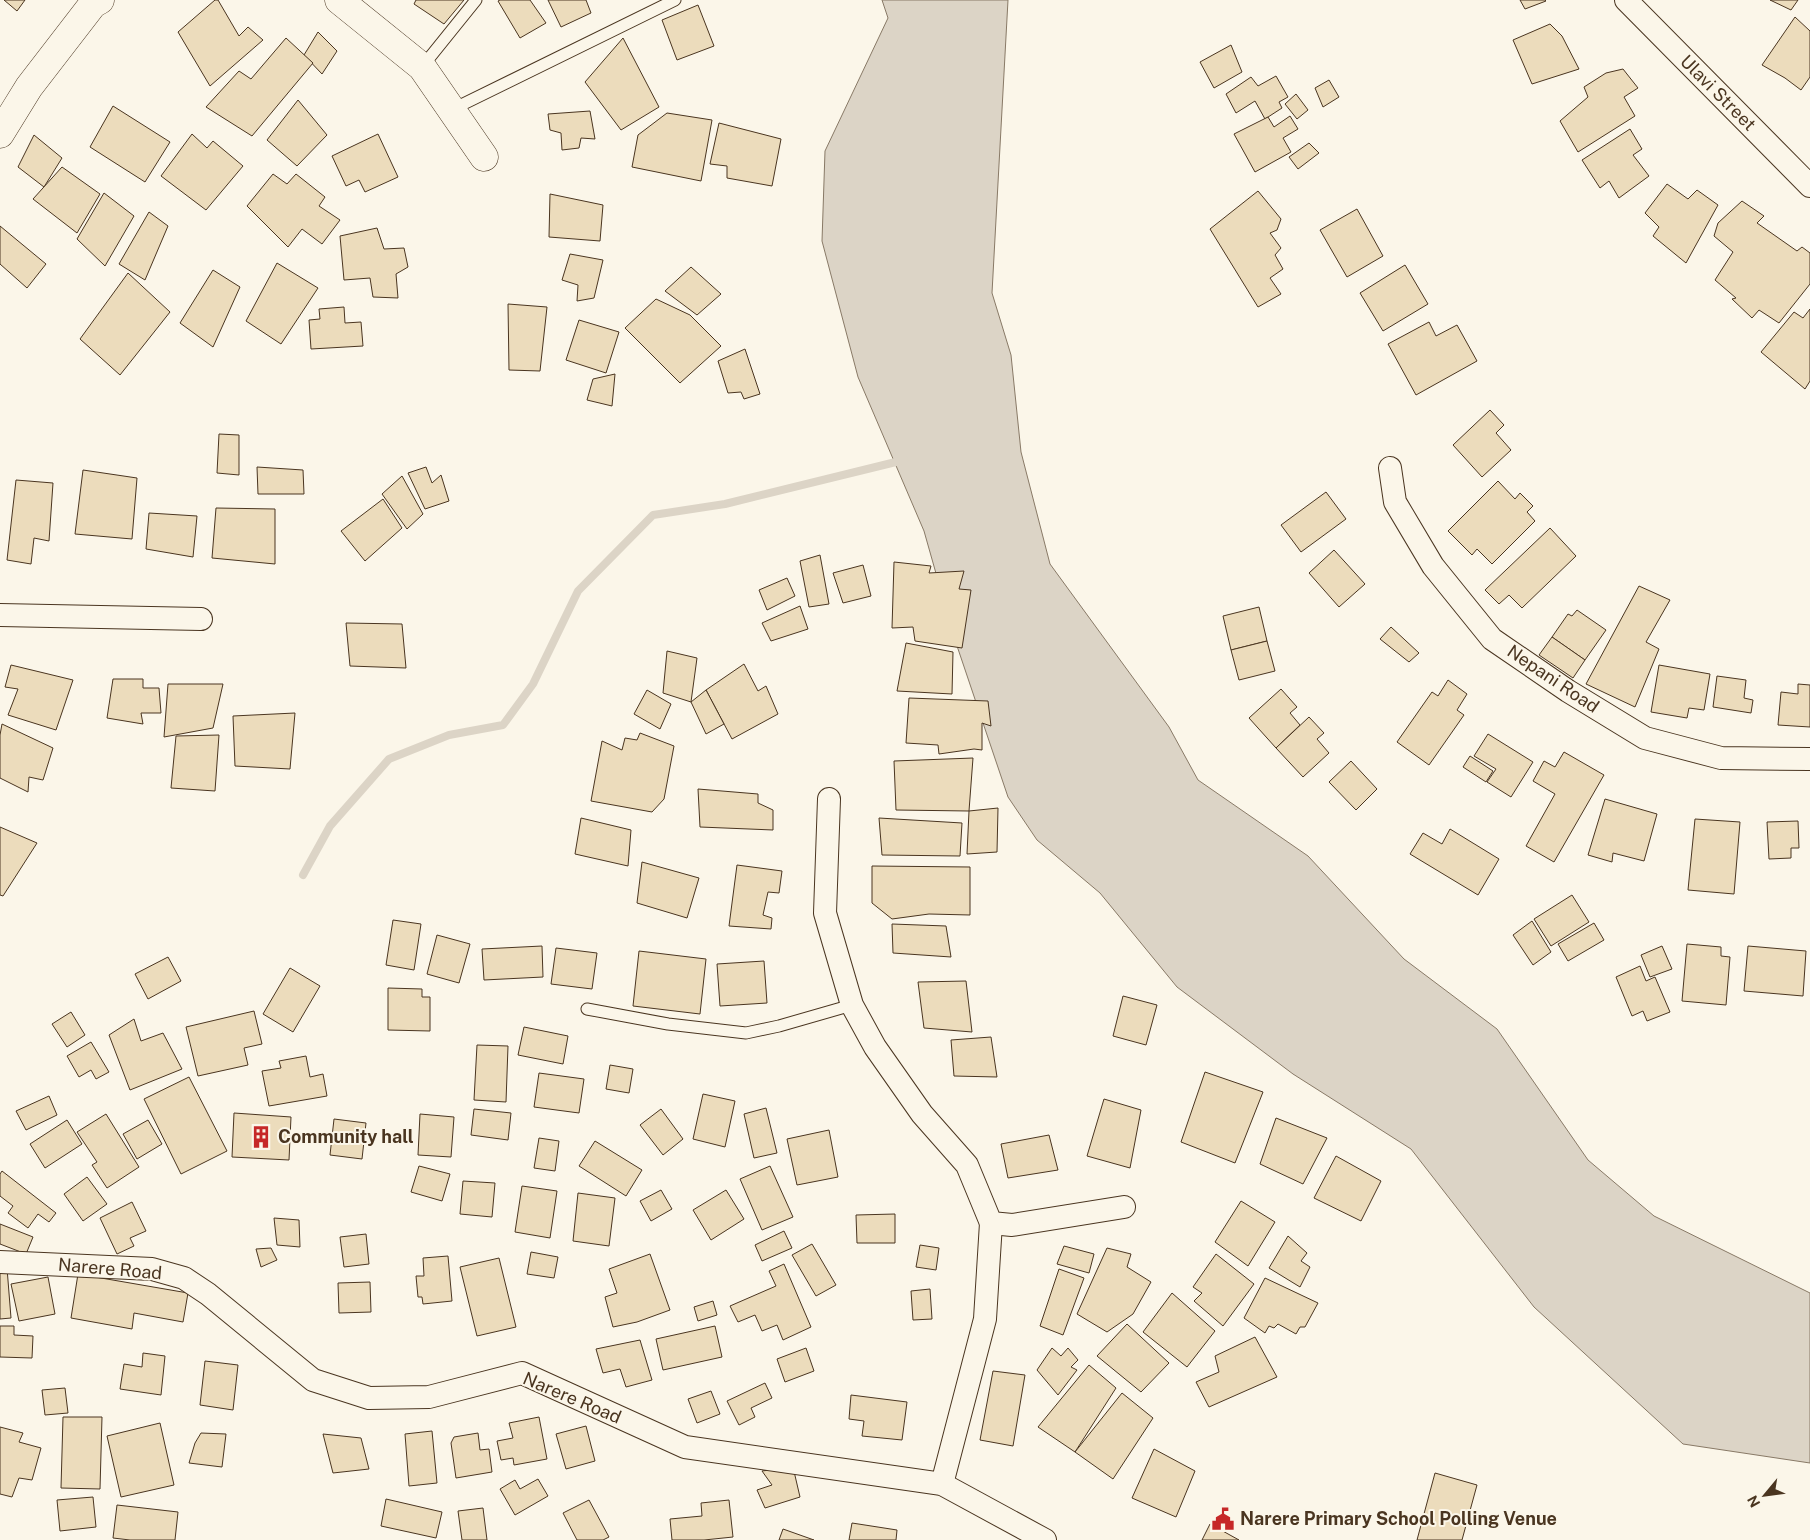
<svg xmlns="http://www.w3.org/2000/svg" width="1810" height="1540" viewBox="0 0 1810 1540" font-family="'Public Sans',sans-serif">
<rect width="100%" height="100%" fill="#fbf6e9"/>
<!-- water -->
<path fill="#dcd4c6" stroke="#887966" d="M882,0H1008L992,293L1011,355L1021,452L1050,564L1169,727L1198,780L1308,856L1404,959L1497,1029L1588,1160L1654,1216L1810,1293V1463L1683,1444L1534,1307L1411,1149L1293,1074L1177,987L1100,893L1037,840L1008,797L954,637L924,531L858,377L822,241L825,151L888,18Z"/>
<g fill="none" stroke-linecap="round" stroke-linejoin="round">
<!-- stream -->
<path stroke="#dcd4c6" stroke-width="8" d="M303,875L330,826L389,759L449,735L503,725L533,684L578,591L653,515L725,504L904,460"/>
</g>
<!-- building -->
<g fill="#ecdcbc" stroke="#4a3520">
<path d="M4,0H25L17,11Z"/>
<path d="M215,0H218L239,36L248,27L263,40L210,86L178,32Z"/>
<path d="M416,0H464L444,24L414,4Z"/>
<path d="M500,0H530L546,23L520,38L498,1Z"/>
<path d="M548,0H586L591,13L561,27Z"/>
<path d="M1520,0H1545L1546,1L1525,9Z"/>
<path d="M1770,0H1798L1791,10Z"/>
<path d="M698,5L714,46L677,60L662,20Z"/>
<path d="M1795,17L1810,31V77L1801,90L1785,78L1762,65Z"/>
<path d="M1550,24L1562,36L1579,69L1532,84L1513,40Z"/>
<path d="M318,32L337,51L322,74L304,55Z"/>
<path d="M286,38L313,63L252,136L206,107L239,71L251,79Z"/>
<path d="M623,38L659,107L621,130L585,82Z"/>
<path d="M1231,45L1242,72L1214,88L1200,62Z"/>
<path d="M1623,69L1638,88L1624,97L1635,116L1578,152L1560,121L1588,97L1584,87L1606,73Z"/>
<path d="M1276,76L1288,97L1279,102L1282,108L1265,119L1255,101L1236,113L1226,94L1251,77L1258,86Z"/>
<path d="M1329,80L1339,97L1323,107L1315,88Z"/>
<path d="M1296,94L1308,110L1297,119L1285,104Z"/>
<path d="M298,100L327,135L297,166L267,140Z"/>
<path d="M113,106L170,142L145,182L90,147Z"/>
<path d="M590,111L595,139L581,138L579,148L562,150L561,133L550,130L548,114Z"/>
<path d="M667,113L712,120L701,181L632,167L638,135Z"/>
<path d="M1290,116L1298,129L1283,138L1291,152L1255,172L1234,134L1268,117L1274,127Z"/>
<path d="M719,123L781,139L772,186L727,178V166L710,164Z"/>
<path d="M1630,129L1642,149L1633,155L1649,176L1619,198L1609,181L1600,188L1582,160Z"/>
<path d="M192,134L207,148L213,141L243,166L206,210L161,176Z"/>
<path d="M378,134L398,177L365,192L359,180L346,186L332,156Z"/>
<path d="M34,135L62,158L44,187L18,167Z"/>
<path d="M1309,143L1319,153L1298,169L1289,157Z"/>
<path d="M62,167L100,194L77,233L33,199Z"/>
<path d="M273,174L287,184L296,174L325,197L319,206L340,220L322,244L302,229L288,247L247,206Z"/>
<path d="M1667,184L1688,199L1697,190L1718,205L1686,263L1653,236L1659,227L1645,213Z"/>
<path d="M1258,191L1281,219L1277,230L1270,233L1281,248L1275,255L1283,269L1270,278L1281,294L1258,307L1210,229Z"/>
<path d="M104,193L134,216L105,266L77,239Z"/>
<path d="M550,194L603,205L600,241L549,237Z"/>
<path d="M1742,201L1764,216L1757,223L1797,251L1802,247L1810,253V284L1779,323L1759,310L1752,318L1732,299L1736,298L1715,280L1733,252L1714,236L1718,223Z"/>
<path d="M1357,209L1383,256L1347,277L1320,230Z"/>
<path d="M149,212L168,226L145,280L119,264Z"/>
<path d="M0,226L46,264L27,288L0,264Z"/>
<path d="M377,228L384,249L404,248L408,267L396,274L398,298L373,297L370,278L344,280L340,236Z"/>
<path d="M570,254L603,260L594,298L577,301L578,285L562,280Z"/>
<path d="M277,263L318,288L281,344L246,321Z"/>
<path d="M1405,265L1428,304L1383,331L1360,293Z"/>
<path d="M691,267L721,294L697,315L665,291Z"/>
<path d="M213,270L240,287L213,347L180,323Z"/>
<path d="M128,273L170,312L120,375L80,339Z"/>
<path d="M656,299L690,315L721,346L680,383L625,328Z"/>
<path d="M508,304L547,307L540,371L509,370Z"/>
<path d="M344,307L345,323L361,322L363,346L311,349L309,320L320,319L319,309Z"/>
<path d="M1810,309V381L1805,389L1761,352L1794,312L1803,318Z"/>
<path d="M579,320L619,332L606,373L566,360Z"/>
<path d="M1429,322L1436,336L1457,325L1477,361L1416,395L1388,344Z"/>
<path d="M745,349L760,394L744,399L741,392L728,393L718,361Z"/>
<path d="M615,374L612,406L587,400L593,379Z"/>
<path d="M1490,410L1504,425L1496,433L1511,450L1482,477L1453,445Z"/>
<path d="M219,434L239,435V475L217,473Z"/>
<path d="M257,467L303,470L304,494H258Z"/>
<path d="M426,467L432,483L441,475L449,501L425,509L408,473Z"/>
<path d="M83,470L137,478L132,539L75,534Z"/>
<path d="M402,476L423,514L407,529L382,494Z"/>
<path d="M16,480L53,483L49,541L34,538L31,564L7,560Z"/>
<path d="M1498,481L1515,499L1520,493L1533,506L1527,512L1535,521L1492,564L1477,549L1472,555L1448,531Z"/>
<path d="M1326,492L1346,519L1301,552L1281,525Z"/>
<path d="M383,499L402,528L365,561L341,531Z"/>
<path d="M216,508L275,509V564L212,558Z"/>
<path d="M149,513L197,516L193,557L146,549Z"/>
<path d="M1550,528L1576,556L1522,608L1509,595L1499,604L1485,590Z"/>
<path d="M1334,550L1365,584L1339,607L1309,573Z"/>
<path d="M820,555L829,604L809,607L800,561Z"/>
<path d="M894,562L931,566L929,573L964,571L959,589L971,590L962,648L915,641L913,627L892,628Z"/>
<path d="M863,565L871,596L843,603L833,573Z"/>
<path d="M787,578L795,596L767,610L759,590Z"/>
<path d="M1639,586L1670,600L1646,642L1659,649L1635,707L1586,684Z"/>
<path d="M800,606L808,629L771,641L762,623Z"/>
<path d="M1259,607L1267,641L1231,650L1223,616Z"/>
<path d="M1577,610L1606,630L1585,660L1552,637L1568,614L1572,616Z"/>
<path d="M346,623L402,624L406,668L350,666Z"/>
<path d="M1391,627L1419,653L1409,662L1380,639Z"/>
<path d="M1552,637L1585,660L1573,678L1539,655Z"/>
<path d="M1267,641L1275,671L1239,680L1231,650Z"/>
<path d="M906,643L953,652L952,694L897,691Z"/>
<path d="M667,651L697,658L691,702L663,693Z"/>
<path d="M744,664L758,691L766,686L778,714L732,739L706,690Z"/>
<path d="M11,665L73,680L56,730L8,715L18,689L5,687Z"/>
<path d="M1659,665L1710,674L1704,710L1689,708L1687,718L1651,712Z"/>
<path d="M1717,676L1746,680L1744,698L1753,700L1751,713L1713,707Z"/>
<path d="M113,679H143V688H159L161,713H141L143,724L107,718Z"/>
<path d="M1448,680L1467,694L1457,710L1464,715L1429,765L1397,742L1432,692L1438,696Z"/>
<path d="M168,684H223L213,728L164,737Z"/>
<path d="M1798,684L1810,685V727L1778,725L1781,692L1798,694Z"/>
<path d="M1281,689L1297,707L1290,713L1300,725L1276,748L1249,718Z"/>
<path d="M647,690L671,704L660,729L634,714Z"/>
<path d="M706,690L724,724L706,734L691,702Z"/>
<path d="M909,698L988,701L991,726L982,723V750L974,749L939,754L938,745L906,743Z"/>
<path d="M295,713L290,769L235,766L233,716Z"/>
<path d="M1309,717L1324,733L1317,739L1329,753L1303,777L1276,748Z"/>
<path d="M2,724L53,748L43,780L29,777L28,792L0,778V735Z"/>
<path d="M640,733L674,746L664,799L652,812L591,801L602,741L622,750L625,738L637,740Z"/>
<path d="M1488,734L1533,762L1511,797L1487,782L1496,769L1474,756Z"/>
<path d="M219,735L215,791L171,788L176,736Z"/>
<path d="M1564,752L1604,775L1554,862L1526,846L1555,794L1533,781L1544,761L1555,767Z"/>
<path d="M1470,756L1493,771L1486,782L1463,767Z"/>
<path d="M973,758L969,811L896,810L894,761Z"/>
<path d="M1351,761L1377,789L1356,810L1329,782Z"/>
<path d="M698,789L758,794V803L773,810V830L700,827Z"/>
<path d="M1605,799L1657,814L1644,861L1613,853L1612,862L1588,855Z"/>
<path d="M998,808L997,852L967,854L969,811Z"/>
<path d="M581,818L631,830L628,866L575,854Z"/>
<path d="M879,818L962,823L960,856L882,855Z"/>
<path d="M1695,819L1740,822L1734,894L1688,890Z"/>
<path d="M1798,821L1799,848H1791V858L1769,859L1767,822Z"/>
<path d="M0,827L37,843L3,896L0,895Z"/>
<path d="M1450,829L1499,859L1478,895L1410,854L1423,833L1442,844Z"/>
<path d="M642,862L699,878L687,918L637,903Z"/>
<path d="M737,865L782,871L779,893L768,892L763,915L772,918L771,929L729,926Z"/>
<path d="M872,866L970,867V915L929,914L892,919L872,903Z"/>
<path d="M1572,895L1589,922L1551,946L1534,919Z"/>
<path d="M393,920L421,924L414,970L386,965Z"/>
<path d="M1532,921L1551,952L1533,965L1513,935Z"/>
<path d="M1594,923L1604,940L1568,961L1558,944Z"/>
<path d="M892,924L946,926L951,957L893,953Z"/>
<path d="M437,935L470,944L459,983L427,974Z"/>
<path d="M1687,944L1721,947V956L1730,957L1726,1005L1682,1001Z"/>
<path d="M542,946L543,977L484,980L482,949Z"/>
<path d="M1662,946L1672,969L1650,977L1641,955Z"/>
<path d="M1748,946L1806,951L1803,996L1744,991Z"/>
<path d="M556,948L597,953L592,989L551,984Z"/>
<path d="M639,951L706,959L700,1014L633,1006Z"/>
<path d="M168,957L181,981L148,999L135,974Z"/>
<path d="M764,961L767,1003L720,1006L717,964Z"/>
<path d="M1640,966L1646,981L1655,977L1670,1012L1647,1021L1643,1011L1632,1016L1616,977Z"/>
<path d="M290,968L320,986L293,1032L263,1014Z"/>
<path d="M966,981L972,1032L924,1028L918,982Z"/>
<path d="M388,988L422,989V997H430V1031L388,1030Z"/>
<path d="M1123,996L1157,1005L1146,1045L1113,1036Z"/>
<path d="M254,1011L262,1044L244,1048L248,1065L198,1076L186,1027Z"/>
<path d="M71,1012L85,1035L67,1047L52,1024Z"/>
<path d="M134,1019L141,1041L163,1033L182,1069L130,1090L109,1035Z"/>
<path d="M524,1027L568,1036L563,1064L518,1055Z"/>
<path d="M991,1037L997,1077L954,1076L951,1040Z"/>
<path d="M91,1042L109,1072L96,1079L91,1070L79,1077L67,1056Z"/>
<path d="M477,1045L508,1046L506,1102L474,1100Z"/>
<path d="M306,1056L310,1077L323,1074L327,1096L269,1106L262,1071L281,1068L279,1061Z"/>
<path d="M610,1065L633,1069L629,1093L606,1089Z"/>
<path d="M1205,1072L1263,1092L1235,1163L1181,1142Z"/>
<path d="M539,1073L584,1079L579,1113L534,1107Z"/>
<path d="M189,1077L227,1151L181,1174L144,1099Z"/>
<path d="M703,1094L735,1101L725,1147L693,1139Z"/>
<path d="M49,1096L57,1115L26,1130L16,1111Z"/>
<path d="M1104,1099L1141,1110L1130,1168L1087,1156Z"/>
<path d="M766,1108L777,1153L754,1158L744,1114Z"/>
<path d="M474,1109L511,1113L508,1140L471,1135Z"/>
<path d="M661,1109L683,1139L663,1155L640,1125Z"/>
<path d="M234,1113L291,1117L289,1160L232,1157Z"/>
<path d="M106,1114L139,1167L107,1188L92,1165L97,1162L77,1132Z"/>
<path d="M420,1114L454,1117L451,1157L418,1155Z"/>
<path d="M1276,1118L1327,1138L1303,1184L1260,1164Z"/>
<path d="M334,1119L366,1123L362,1159L330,1155Z"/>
<path d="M67,1120L82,1144L45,1168L30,1144Z"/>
<path d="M148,1120L162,1144L137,1159L123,1134Z"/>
<path d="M829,1130L838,1177L797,1185L787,1139Z"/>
<path d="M1049,1135L1058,1170L1008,1178L1001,1144Z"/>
<path d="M539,1138L559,1141L555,1171L534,1168Z"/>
<path d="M595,1141L642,1170L626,1196L579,1166Z"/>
<path d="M1336,1156L1381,1181L1361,1221L1314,1198Z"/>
<path d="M419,1166L450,1174L442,1201L411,1192Z"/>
<path d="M770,1166L793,1217L762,1230L740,1179Z"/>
<path d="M2,1171L56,1213L49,1222L38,1214L28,1228L8,1213L13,1206L0,1196V1174Z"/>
<path d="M87,1177L107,1204L83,1221L64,1194Z"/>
<path d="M463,1181L495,1183L492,1217L460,1214Z"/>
<path d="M522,1186L557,1191L550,1238L515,1232Z"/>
<path d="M661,1190L672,1209L651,1221L640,1201Z"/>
<path d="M726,1190L744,1219L711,1240L693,1210Z"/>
<path d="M578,1193L615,1198L609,1246L573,1241Z"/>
<path d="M1241,1201L1275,1222L1248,1266L1215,1242Z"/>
<path d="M132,1202L146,1231L130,1238L134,1246L117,1254L100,1218Z"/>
<path d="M895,1214V1243H857L856,1215Z"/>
<path d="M274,1218L299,1220L300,1247L277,1245Z"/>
<path d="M0,1224L33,1237L26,1254L0,1244Z"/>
<path d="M784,1231L792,1248L762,1261L755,1245Z"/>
<path d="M366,1234L369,1264L344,1267L340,1237Z"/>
<path d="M1288,1236L1307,1253L1301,1261L1310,1267L1300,1287L1269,1268Z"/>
<path d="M812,1244L836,1285L816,1296L792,1255Z"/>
<path d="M920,1245L939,1248L936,1270L916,1267Z"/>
<path d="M1064,1246L1094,1254L1089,1273L1057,1264Z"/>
<path d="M271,1248L277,1260L261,1267L256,1249Z"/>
<path d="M1107,1248L1131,1254L1127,1267L1151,1282L1133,1314L1107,1332L1077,1314Z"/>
<path d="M531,1252L558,1257L554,1278L527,1274Z"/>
<path d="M650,1254L670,1310L637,1322L613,1327L605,1297L617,1293L609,1269Z"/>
<path d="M1216,1254L1254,1284L1223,1326L1194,1301L1202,1293L1193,1287Z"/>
<path d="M448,1256L452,1301L423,1304L422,1297H418L416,1276H424L423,1258Z"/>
<path d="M499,1258L516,1327L477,1336L460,1267Z"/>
<path d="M784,1264L811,1327L783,1340L777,1325L762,1331L755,1315L738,1322L730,1306L776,1286L769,1271Z"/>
<path d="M7,1268L11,1318L0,1319V1269Z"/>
<path d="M1059,1269L1084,1278L1063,1335L1040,1326Z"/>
<path d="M78,1274L188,1293L183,1322L134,1313L132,1329L71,1318Z"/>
<path d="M48,1277L55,1314L19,1321L11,1284Z"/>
<path d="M1265,1278L1318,1303L1305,1327H1300L1296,1334L1278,1324L1274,1328L1269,1326L1265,1333L1244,1318Z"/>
<path d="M370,1282L371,1312L339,1313L338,1283Z"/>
<path d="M930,1289L932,1319L913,1320L911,1291Z"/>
<path d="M1172,1293L1215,1331L1187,1367L1143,1332Z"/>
<path d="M713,1301L717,1315L698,1321L694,1307Z"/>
<path d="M1127,1324L1169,1363L1141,1392L1097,1356Z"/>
<path d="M0,1326H14V1335L33,1336L32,1358L0,1357Z"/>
<path d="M715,1326L722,1357L663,1370L656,1339Z"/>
<path d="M1255,1337L1277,1377L1209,1407L1196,1382L1219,1372L1215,1356Z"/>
<path d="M640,1340L652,1380L626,1387L620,1369L603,1373L596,1349Z"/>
<path d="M806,1348L814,1371L785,1382L777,1359Z"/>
<path d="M1052,1348L1061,1356L1068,1348L1078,1360L1071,1367L1077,1370L1058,1395L1037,1370Z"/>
<path d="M143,1353L165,1356L161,1395L120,1389L124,1364L142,1367Z"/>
<path d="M205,1361L238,1365L233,1410L200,1405Z"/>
<path d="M1089,1365L1116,1388L1075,1452L1038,1427Z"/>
<path d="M993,1371L1025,1375L1013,1446L980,1440Z"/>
<path d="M765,1383L772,1398L751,1408L755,1417L739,1425L727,1401Z"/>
<path d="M65,1388L68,1413L45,1415L42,1390Z"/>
<path d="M711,1391L720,1414L697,1423L688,1399Z"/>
<path d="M1122,1393L1153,1418L1113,1479L1075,1452Z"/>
<path d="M851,1395L907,1402L902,1440L862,1436L864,1421L849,1419Z"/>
<path d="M63,1417H102L100,1489L61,1488Z"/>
<path d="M539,1417L547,1459L514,1465L513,1458L501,1460L497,1441L513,1438L509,1423Z"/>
<path d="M160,1423L174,1485L121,1497L107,1436Z"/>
<path d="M586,1426L595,1461L566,1469L556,1434Z"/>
<path d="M0,1427L23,1433L19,1442L41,1448L32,1480L19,1478L12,1497L0,1494Z"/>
<path d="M432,1431L437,1483L409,1486L405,1434Z"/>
<path d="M201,1433L226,1434L222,1467L189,1463L195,1443Z"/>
<path d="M478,1433L480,1450L489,1449L492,1472L456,1478L451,1443L454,1437Z"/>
<path d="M323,1434L361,1438L369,1469L333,1473Z"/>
<path d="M1154,1449L1195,1471L1176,1517L1132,1498Z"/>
<path d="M793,1467L800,1497L765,1508L757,1490L772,1485L762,1471Z"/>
<path d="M1435,1473L1477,1485L1462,1540H1417Z"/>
<path d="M538,1479L548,1496L515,1515L500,1489L515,1480L520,1489Z"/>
<path d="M93,1497L96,1527L60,1531L57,1500Z"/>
<path d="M386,1499L442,1512L436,1538L381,1526Z"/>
<path d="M589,1500L609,1537L603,1540H577L563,1513Z"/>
<path d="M729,1500L733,1537L704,1540H672L670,1519L702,1516L701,1503Z"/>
<path d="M117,1505L178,1512L175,1540H130L113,1538Z"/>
<path d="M483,1508L487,1540H462L458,1511Z"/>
<path d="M852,1523L897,1530L896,1540H849Z"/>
<path d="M1210,1524L1239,1540H1202Z"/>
<path d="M783,1529L814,1540H779Z"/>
</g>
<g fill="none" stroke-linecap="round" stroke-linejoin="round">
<defs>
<g id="lane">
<path d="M422,67L476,0"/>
<path d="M451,110L675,0"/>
<path d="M587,1009L668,1024L746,1033L779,1026L852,1005"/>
</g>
<g id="street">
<path d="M1626,0L1810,186"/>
<path d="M1390,468L1395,502L1433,566L1492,639L1568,691L1645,738L1721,758L1810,759"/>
<path d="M0,615L201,619"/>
<path d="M829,799L825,913L852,1005L875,1047L922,1114L967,1165L991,1223L1012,1225L1124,1207"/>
<path d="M0,1262L152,1269L184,1278L208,1294L313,1380L369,1398L429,1397L522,1373L685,1447L942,1484L1045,1540"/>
<path d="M942,1484L985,1319L991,1223"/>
</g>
<g id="secondary">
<path d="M339,0L422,67L484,157"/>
<path d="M0,134L29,87L93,4L100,0"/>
</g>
</defs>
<!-- lane casing -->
<use href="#lane" stroke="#4a3520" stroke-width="13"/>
<!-- street casing -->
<use href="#street" stroke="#4a3520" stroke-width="24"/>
<!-- secondary casing -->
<use href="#secondary" stroke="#4a3520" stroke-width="29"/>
<!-- lane -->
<use href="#lane" stroke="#fbf6e9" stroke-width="11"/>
<!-- street -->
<use href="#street" stroke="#fbf6e9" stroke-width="22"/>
<!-- secondary -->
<use href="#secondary" stroke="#fbf6e9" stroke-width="28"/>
</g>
<!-- icons -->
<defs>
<symbol id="building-bare" viewBox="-9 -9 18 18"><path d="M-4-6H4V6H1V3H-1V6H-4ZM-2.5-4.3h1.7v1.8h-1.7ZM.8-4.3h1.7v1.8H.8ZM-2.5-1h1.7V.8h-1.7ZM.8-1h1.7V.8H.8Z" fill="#c62828" stroke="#fbf6e9" stroke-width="2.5" paint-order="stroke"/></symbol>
<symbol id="civic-bare" viewBox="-9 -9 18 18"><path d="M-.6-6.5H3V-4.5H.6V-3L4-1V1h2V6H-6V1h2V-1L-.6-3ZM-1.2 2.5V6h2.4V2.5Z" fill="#c62828" stroke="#fbf6e9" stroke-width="2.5" paint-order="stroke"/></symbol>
</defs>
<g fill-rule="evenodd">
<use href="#building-bare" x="245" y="1121" width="32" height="32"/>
<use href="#civic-bare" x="1207" y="1503" width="32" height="32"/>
</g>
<g text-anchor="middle" stroke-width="4" stroke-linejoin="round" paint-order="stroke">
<!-- street labels -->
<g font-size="18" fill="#4a3520" stroke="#fbf6e9">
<text transform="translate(1718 93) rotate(45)" y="6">Ulavi Street</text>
<text transform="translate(1553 679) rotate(34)" y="6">Nepani Road</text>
<text transform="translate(110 1269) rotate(5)" y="6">Narere Road</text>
<text transform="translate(572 1398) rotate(23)" y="6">Narere Road</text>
</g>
<!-- poi labels -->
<g font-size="18" font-weight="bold" fill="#4a3520" stroke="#fbf6e9" text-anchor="start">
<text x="278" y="1143">Community hall</text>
<text x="1240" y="1525">Narere Primary School Polling Venue</text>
</g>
</g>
<!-- north arrow -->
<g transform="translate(1765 1495) rotate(241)" stroke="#fbf6e9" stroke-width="4" paint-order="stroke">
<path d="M0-4L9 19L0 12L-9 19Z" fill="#4a3520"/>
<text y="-8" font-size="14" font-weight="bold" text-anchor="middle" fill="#4a3520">N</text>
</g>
</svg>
